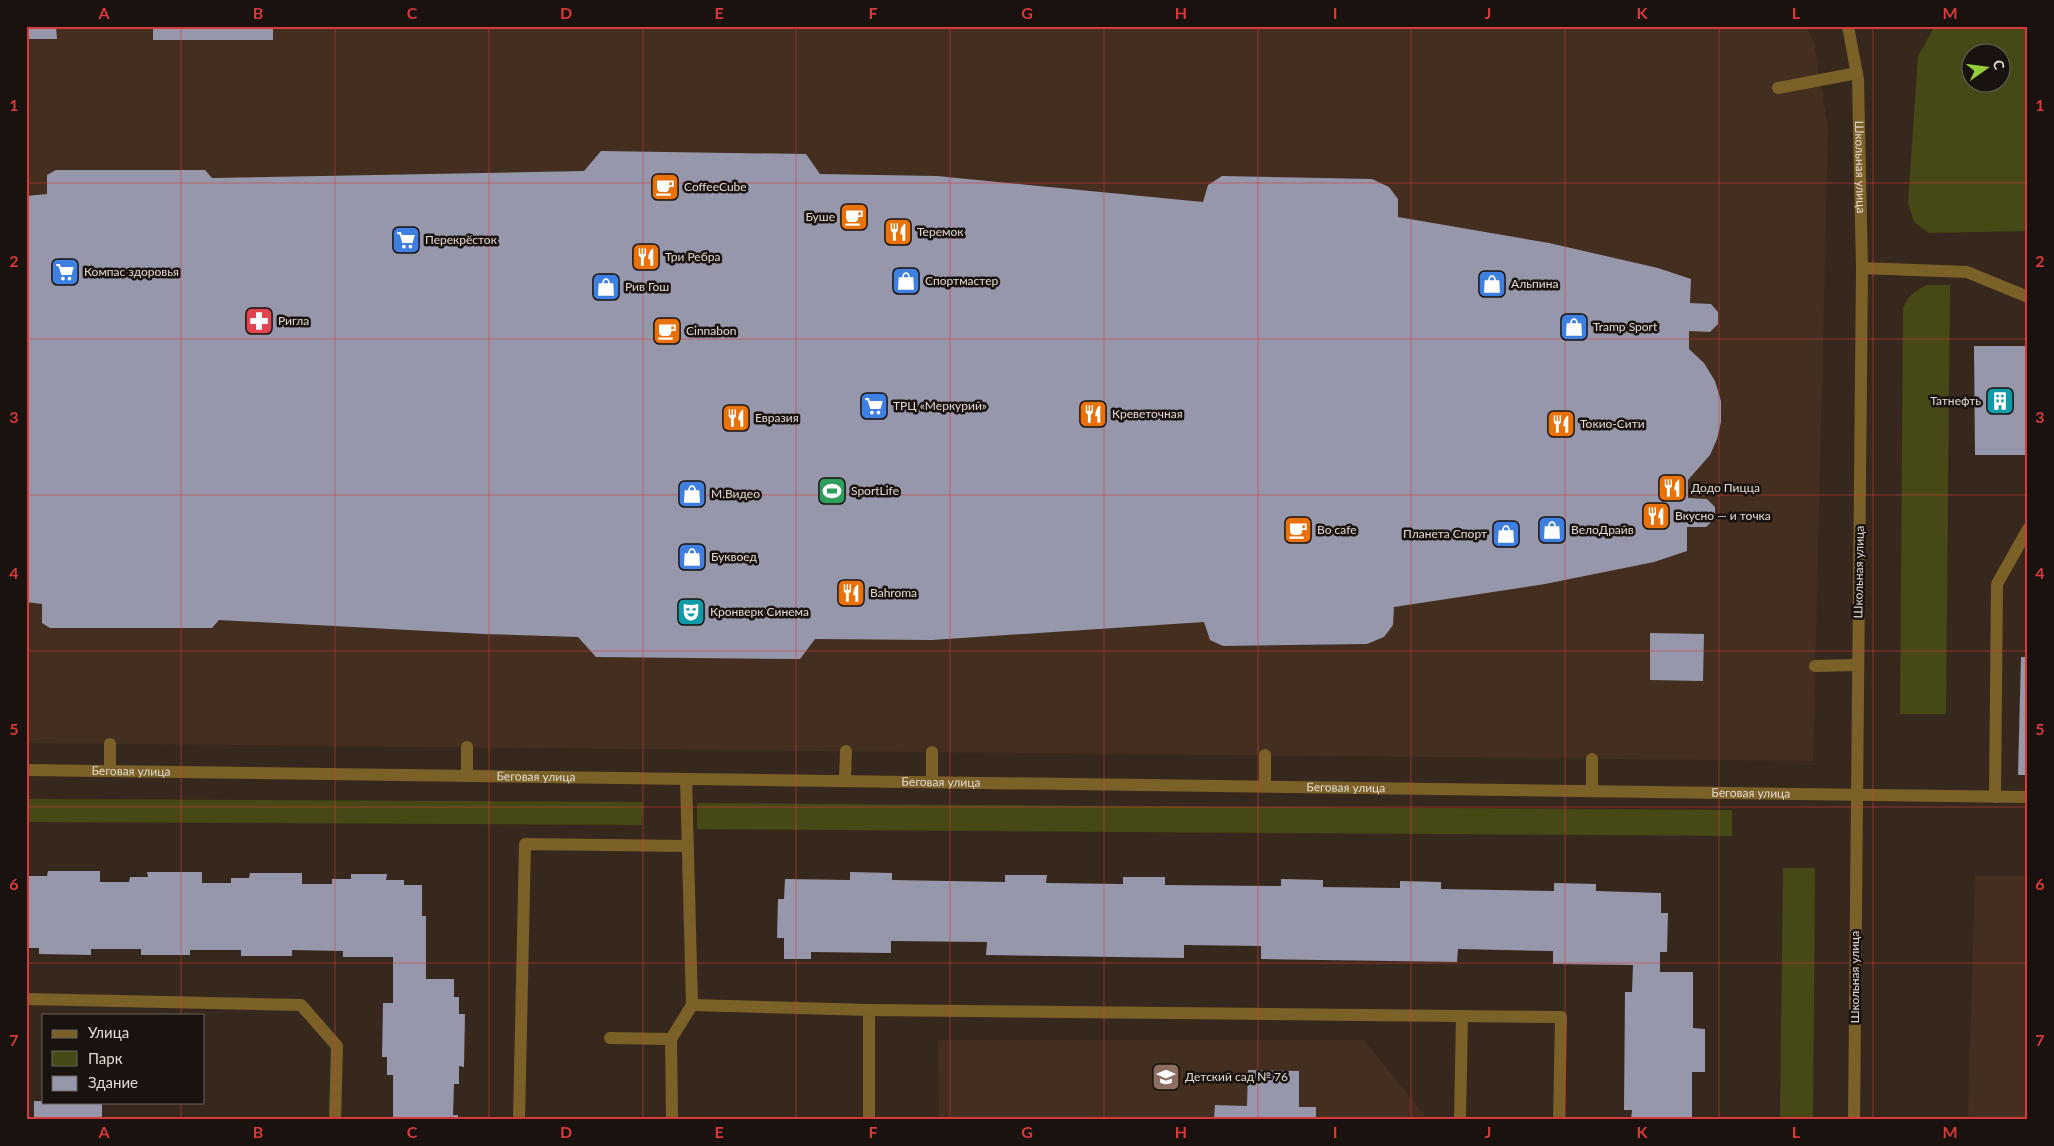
<svg xmlns="http://www.w3.org/2000/svg" width="2054" height="1146" viewBox="0 0 2054 1146" font-family="Lato,sans-serif">
<rect width="100%" height="100%" fill="#37281e"/>
<!-- built -->
<g fill="#432e20">
<path d="M26,26H1806L1814,42L1828,128L1813,761L26,743Z"/>
<path d="M1975,876H2028V1120H1968Z"/>
<path d="M938,1040H1364L1424,1114V1120H939Z"/>
</g>
<!-- green -->
<g fill="#464915" fill-rule="evenodd">
<path d="M1935,26H2028V231L1929,233L1914,222L1908,203L1918,56ZM1972,52H2002V82H1972Z"/>
<path d="M1927,285H1950L1946,714H1900L1903,308C1908,296 1914,291 1927,285Z"/>
<path d="M26,799L643,802L642,825L26,822Z"/>
<path d="M697,803L1732,810V836L697,829Z"/>
<path d="M1783,868H1815L1813,1120H1780Z"/>
</g>
<!-- building -->
<g fill="#9797ab">
<path d="M26,26H56L57,39H26Z"/>
<rect x="153" y="26" width="120" height="14"/>
<path d="M601,151L806,154L820,174L937,176L1203,202L1208,185L1222,176L1372,179L1389,187L1398,199V217L1549,243L1658,268L1691,279L1690,303L1711,304L1718,312V324L1710,332L1689,331V349L1704,363L1715,381L1721,401V422L1717,439L1710,455L1688,480V498L1707,499L1715,507V519L1706,527H1687V551L1654,562L1545,584L1394,607L1393,625L1384,637L1367,644L1223,646L1210,640L1204,622L932,640L815,639L800,659L596,657L578,637L484,634L219,620L212,628H50L42,623V604L26,602V196L47,194V175L56,170H205L212,178L584,171Z"/>
<path d="M1974,346H2026V455H1975Z"/>
<path d="M1650,633L1704,634L1703,681L1650,680Z"/>
<path d="M2021,657H2028V775H2018Z"/>
<path d="M48,871H100V882H129L130,877H148L147,872H202V883H231V878H249L250,873H302V884H332V879H351V874H387L386,880H404V885H422V916H426V979H454V997H459V1014H465L464,1067L459,1066V1084H454L453,1115H458V1120H393V1075H387V1057H382L383,1003H393V957H343V951L292,950V956H241V950H190V955H141V949H91V955L39,954V948H26V881H29V876H47Z"/>
<path d="M850,872L892,873V880L1005,882V875H1047L1046,883L1123,884V877H1165V885L1281,886V879L1323,880V887L1400,888V881L1441,882V889L1554,891V883L1596,884V891L1661,893V913H1668L1667,952H1660V972H1693V1028L1705,1029V1072H1692V1120H1631L1632,1110H1624L1625,992H1632L1633,965L1553,964V951L1458,949L1457,962L1261,959V946L1184,945V958L986,955L987,942L891,941V953L811,952V959H784V938H777L778,899H784L785,879L850,880Z"/>
<path d="M1248,1070L1299,1071V1107H1316V1120H1214L1215,1105L1247,1106Z"/>
<path d="M34,1101L102,1102V1120H34Z"/>
</g>
<g fill="none" stroke-linecap="round" stroke-linejoin="round">
<!-- minor -->
<g stroke="#7b6127" stroke-width="12">
<path id="s1" d="M1848,26L1858,80L1862,268L1854,1120"/>
<path d="M1778,88L1857,73"/>
<path d="M1862,268L1967,272L2028,297"/>
<path d="M1815,666L1858,665"/>
<path d="M110,744V771"/>
<path d="M467,747V776"/>
<path d="M1265,755V786"/>
<path id="s2" d="M26,770L2028,797"/>
<path d="M686,779L692,1005L869,1010V1120"/>
<path d="M845,780L846,751"/>
<path d="M932,782V752"/>
<path d="M1592,790V759"/>
<path d="M1995,797L1997,584L2028,529"/>
<path d="M26,999L301,1005L337,1046L335,1120"/>
<path d="M869,1010L1561,1017L1559,1120"/>
<path d="M610,1038L671,1039"/>
<path d="M519,1120L525,844L687,846"/>
<path d="M672,1120L671,1039L692,1005"/>
<path d="M1460,1120L1462,1016"/>
</g>
</g>
<!-- grid -->
<path fill="none" stroke="#d73a39" stroke-width="1" stroke-opacity="0.55" d="M181,26V1015M335,26V1120M489,26V1120M643,26V1120M796,26V1120M950,26V1120M1104,26V1120M1258,26V1120M1411,26V1120M1565,26V1120M1719,26V1120M1873,26V1120M26,183H2028M26,339H2028M26,495H2028M26,651H2028M26,807H2028M26,963H2028M181,1102V1120"/>
<!-- icons -->
<defs>
<symbol id="cafe-square" viewBox="-11 -11 22 22"><rect x="-9" y="-9" width="18" height="18" rx="4" fill="#e8710a" stroke="#19120e"/><path d="M-5.5-4.5H6V0H3Q3 3.5 0 3.5H-2.5Q-5.5 3.5-5.5 0ZM3-3.2v2h1.7v-2ZM-6 4.5H4V6H-6Z" fill="#fff"/></symbol>
<symbol id="restaurant-square" viewBox="-11 -11 22 22"><rect x="-9" y="-9" width="18" height="18" rx="4" fill="#e8710a" stroke="#19120e"/><path d="M-5-6h1v4h1v-4h1v4h1v-4h1v5L-1.5 .5V6h-2V.5L-5-1ZM5-6V6H3V1.5H1.5Q1.5-4 5-6Z" fill="#fff"/></symbol>
<symbol id="supermarket-square" viewBox="-11 -11 22 22"><rect x="-9" y="-9" width="18" height="18" rx="4" fill="#3f7fe0" stroke="#19120e"/><path d="M-6-5.5h2.5l.6 2H6L4.5 2H-2.5L-4.4-4H-6ZM-1.5 3.2a1.3 1.3 0 1 0 .1 0ZM3 3.2a1.3 1.3 0 1 0 .1 0Z" fill="#fff"/></symbol>
<symbol id="shop-square" viewBox="-11 -11 22 22"><rect x="-9" y="-9" width="18" height="18" rx="4" fill="#3f7fe0" stroke="#19120e"/><path d="M-5-2.5h2.3a2.7 3.5 0 0 1 5.4 0H5L5.5 6h-11ZM-1.5-2.5h3a1.5 2.3 0 0 0-3 0Z" fill="#fff"/></symbol>
<symbol id="pharmacy-square" viewBox="-11 -11 22 22"><rect x="-9" y="-9" width="18" height="18" rx="4" fill="#e0444e" stroke="#19120e"/><path d="M-2-6h4v4h4v4h-4v4h-4v-4h-4v-4h4Z" fill="#fff"/></symbol>
<symbol id="building-square" viewBox="-11 -11 22 22"><rect x="-9" y="-9" width="18" height="18" rx="4" fill="#0f9aa8" stroke="#19120e"/><path d="M-4-6H4V6H1V3H-1V6H-4ZM-2.5-4.3h1.7v1.8h-1.7ZM.8-4.3h1.7v1.8H.8ZM-2.5-1h1.7V.8h-1.7ZM.8-1h1.7V.8H.8Z" fill="#fff"/></symbol>
<symbol id="stadium-square" viewBox="-11 -11 22 22"><rect x="-9" y="-9" width="18" height="18" rx="4" fill="#2e9e5b" stroke="#19120e"/><path d="M0-5a6.5 5 0 1 0 0 10a6.5 5 0 1 0 0-10ZM-3.5-1.8h7v3.6h-7Z" fill="#fff"/></symbol>
<symbol id="theatre-square" viewBox="-11 -11 22 22"><rect x="-9" y="-9" width="18" height="18" rx="4" fill="#0f9aa8" stroke="#19120e"/><path d="M-5-5.5Q0-4 5-5.5V0Q5 5 0 6Q-5 5-5 0ZM-3.3-2.5H-1v1.5H-3.3ZM1-2.5H3.3v1.5H1ZM-2.8 1Q0 5.5 2.8 1Z" fill="#fff"/></symbol>
<symbol id="school-square" viewBox="-11 -11 22 22"><rect x="-9" y="-9" width="18" height="18" rx="4" fill="#8d6e63" stroke="#19120e"/><path d="M0-5L7-2L0 1L-7-2ZM-4 1L0 2.5L4 1V4Q0 6-4 4Z" fill="#fff"/></symbol>
</defs>
<g fill-rule="evenodd">
<use href="#cafe-square" x="649" y="171" width="32" height="32"/>
<use href="#cafe-square" x="838" y="201" width="32" height="32"/>
<use href="#restaurant-square" x="882" y="216" width="32" height="32"/>
<use href="#supermarket-square" x="390" y="224" width="32" height="32"/>
<use href="#restaurant-square" x="630" y="241" width="32" height="32"/>
<use href="#supermarket-square" x="49" y="256" width="32" height="32"/>
<use href="#shop-square" x="890" y="265" width="32" height="32"/>
<use href="#shop-square" x="1476" y="268" width="32" height="32"/>
<use href="#shop-square" x="590" y="271" width="32" height="32"/>
<use href="#pharmacy-square" x="243" y="305" width="32" height="32"/>
<use href="#shop-square" x="1558" y="311" width="32" height="32"/>
<use href="#cafe-square" x="651" y="315" width="32" height="32"/>
<use href="#building-square" x="1984" y="385" width="32" height="32"/>
<use href="#supermarket-square" x="858" y="390" width="32" height="32"/>
<use href="#restaurant-square" x="1077" y="398" width="32" height="32"/>
<use href="#restaurant-square" x="720" y="402" width="32" height="32"/>
<use href="#restaurant-square" x="1545" y="408" width="32" height="32"/>
<use href="#restaurant-square" x="1656" y="472" width="32" height="32"/>
<use href="#stadium-square" x="816" y="475" width="32" height="32"/>
<use href="#shop-square" x="676" y="478" width="32" height="32"/>
<use href="#restaurant-square" x="1640" y="500" width="32" height="32"/>
<use href="#cafe-square" x="1282" y="514" width="32" height="32"/>
<use href="#shop-square" x="1536" y="514" width="32" height="32"/>
<use href="#shop-square" x="1490" y="518" width="32" height="32"/>
<use href="#shop-square" x="676" y="541" width="32" height="32"/>
<use href="#restaurant-square" x="835" y="577" width="32" height="32"/>
<use href="#theatre-square" x="675" y="596" width="32" height="32"/>
<use href="#school-square" x="1150" y="1061" width="32" height="32"/>
</g>
<g text-anchor="middle" stroke-width="5" stroke-linejoin="round" paint-order="stroke">
<!-- street labels -->
<g font-size="12" fill="#e3d9d2" stroke="#19120e">
<text dy="4" stroke="none"><textPath href="#s1" startOffset="142">Школьная улица</textPath></text>
<text transform="translate(1859 572) rotate(-89)" y="4">Школьная улица</text>
<text dy="4" stroke="none"><textPath href="#s2" startOffset="105">Беговая улица</textPath></text>
<text dy="4" stroke="none"><textPath href="#s2" startOffset="510">Беговая улица</textPath></text>
<text dy="4" stroke="none"><textPath href="#s2" startOffset="915">Беговая улица</textPath></text>
<text dy="4" stroke="none"><textPath href="#s2" startOffset="1320">Беговая улица</textPath></text>
<text dy="4" stroke="none"><textPath href="#s2" startOffset="1725">Беговая улица</textPath></text>
<text transform="translate(1855 977) rotate(-90)" y="4">Школьная улица</text>
</g>
<!-- poi labels -->
<g font-size="12" fill="#e3d9d2" stroke="#19120e" text-anchor="start">
<text x="684" y="191">CoffeeCube</text>
<text x="835" y="221" text-anchor="end">Буше</text>
<text x="917" y="236">Теремок</text>
<text x="425" y="244">Перекрёсток</text>
<text x="665" y="261">Три Ребра</text>
<text x="84" y="276">Компас здоровья</text>
<text x="925" y="285">Спортмастер</text>
<text x="1511" y="288">Альпина</text>
<text x="625" y="291">Рив Гош</text>
<text x="278" y="325">Ригла</text>
<text x="1593" y="331">Tramp Sport</text>
<text x="686" y="335">Cinnabon</text>
<text x="1981" y="405" text-anchor="end">Татнефть</text>
<text x="893" y="410">ТРЦ «Меркурий»</text>
<text x="1112" y="418">Креветочная</text>
<text x="755" y="422">Евразия</text>
<text x="1580" y="428">Токио-Сити</text>
<text x="1691" y="492">Додо Пицца</text>
<text x="851" y="495">SportLife</text>
<text x="711" y="498">М.Видео</text>
<text x="1675" y="520">Вкусно — и точка</text>
<text x="1317" y="534">Bo cafe</text>
<text x="1571" y="534">ВелоДрайв</text>
<text x="1487" y="538" text-anchor="end">Планета Спорт</text>
<text x="711" y="561">Буквоед</text>
<text x="870" y="597">Bahroma</text>
<text x="710" y="616">Кронверк Синема</text>
<text x="1185" y="1081">Детский сад № 76</text>
</g>
</g>
<!-- border -->
<rect width="2054" height="1146" fill="none" stroke="#19120e" stroke-width="55"/>
<!-- legend -->
<rect x="42" y="1014" width="162" height="90" fill="#19120e" stroke="#6a625c"/>
<rect x="52" y="1030" width="25" height="8" fill="#7b6127" stroke="#6a625c"/>
<text x="88" y="1038" font-size="15" fill="#e3d9d2">Улица</text>
<rect x="52" y="1051" width="25" height="15" fill="#464915" stroke="#6a625c"/>
<text x="88" y="1064" font-size="15" fill="#e3d9d2">Парк</text>
<rect x="52" y="1076" width="25" height="15" fill="#9797ab" stroke="#6a625c"/>
<text x="88" y="1088" font-size="15" fill="#e3d9d2">Здание</text>
<!-- north arrow -->
<g transform="translate(1986 68) rotate(76)"><circle r="24" fill="#19120e" stroke="#6a625c"/>
<path d="M0-4L9 19L0 12L-9 19Z" fill="#94cc3c"/>
<text y="-8" font-size="14" font-weight="bold" text-anchor="middle" fill="#e3d9d2">С</text>
</g>
<rect x="28" y="28" width="1998" height="1090" fill="none" stroke="#d73a39" stroke-width="2"/>
<g font-size="16" text-anchor="middle" font-weight="bold" fill="#d73a39">
<text x="104" y="19">A</text>
<text x="258" y="19">B</text>
<text x="412" y="19">C</text>
<text x="566" y="19">D</text>
<text x="719" y="19">E</text>
<text x="873" y="19">F</text>
<text x="1027" y="19">G</text>
<text x="1181" y="19">H</text>
<text x="1335" y="19">I</text>
<text x="1488" y="19">J</text>
<text x="1642" y="19">K</text>
<text x="1796" y="19">L</text>
<text x="1950" y="19">M</text>
<text x="14" y="111">1</text>
<text x="2040" y="111">1</text>
<text x="14" y="267">2</text>
<text x="2040" y="267">2</text>
<text x="14" y="423">3</text>
<text x="2040" y="423">3</text>
<text x="14" y="579">4</text>
<text x="2040" y="579">4</text>
<text x="14" y="735">5</text>
<text x="2040" y="735">5</text>
<text x="14" y="890">6</text>
<text x="2040" y="890">6</text>
<text x="14" y="1046">7</text>
<text x="2040" y="1046">7</text>
<text x="104" y="1138">A</text>
<text x="258" y="1138">B</text>
<text x="412" y="1138">C</text>
<text x="566" y="1138">D</text>
<text x="719" y="1138">E</text>
<text x="873" y="1138">F</text>
<text x="1027" y="1138">G</text>
<text x="1181" y="1138">H</text>
<text x="1335" y="1138">I</text>
<text x="1488" y="1138">J</text>
<text x="1642" y="1138">K</text>
<text x="1796" y="1138">L</text>
<text x="1950" y="1138">M</text>
</g>
</svg>
